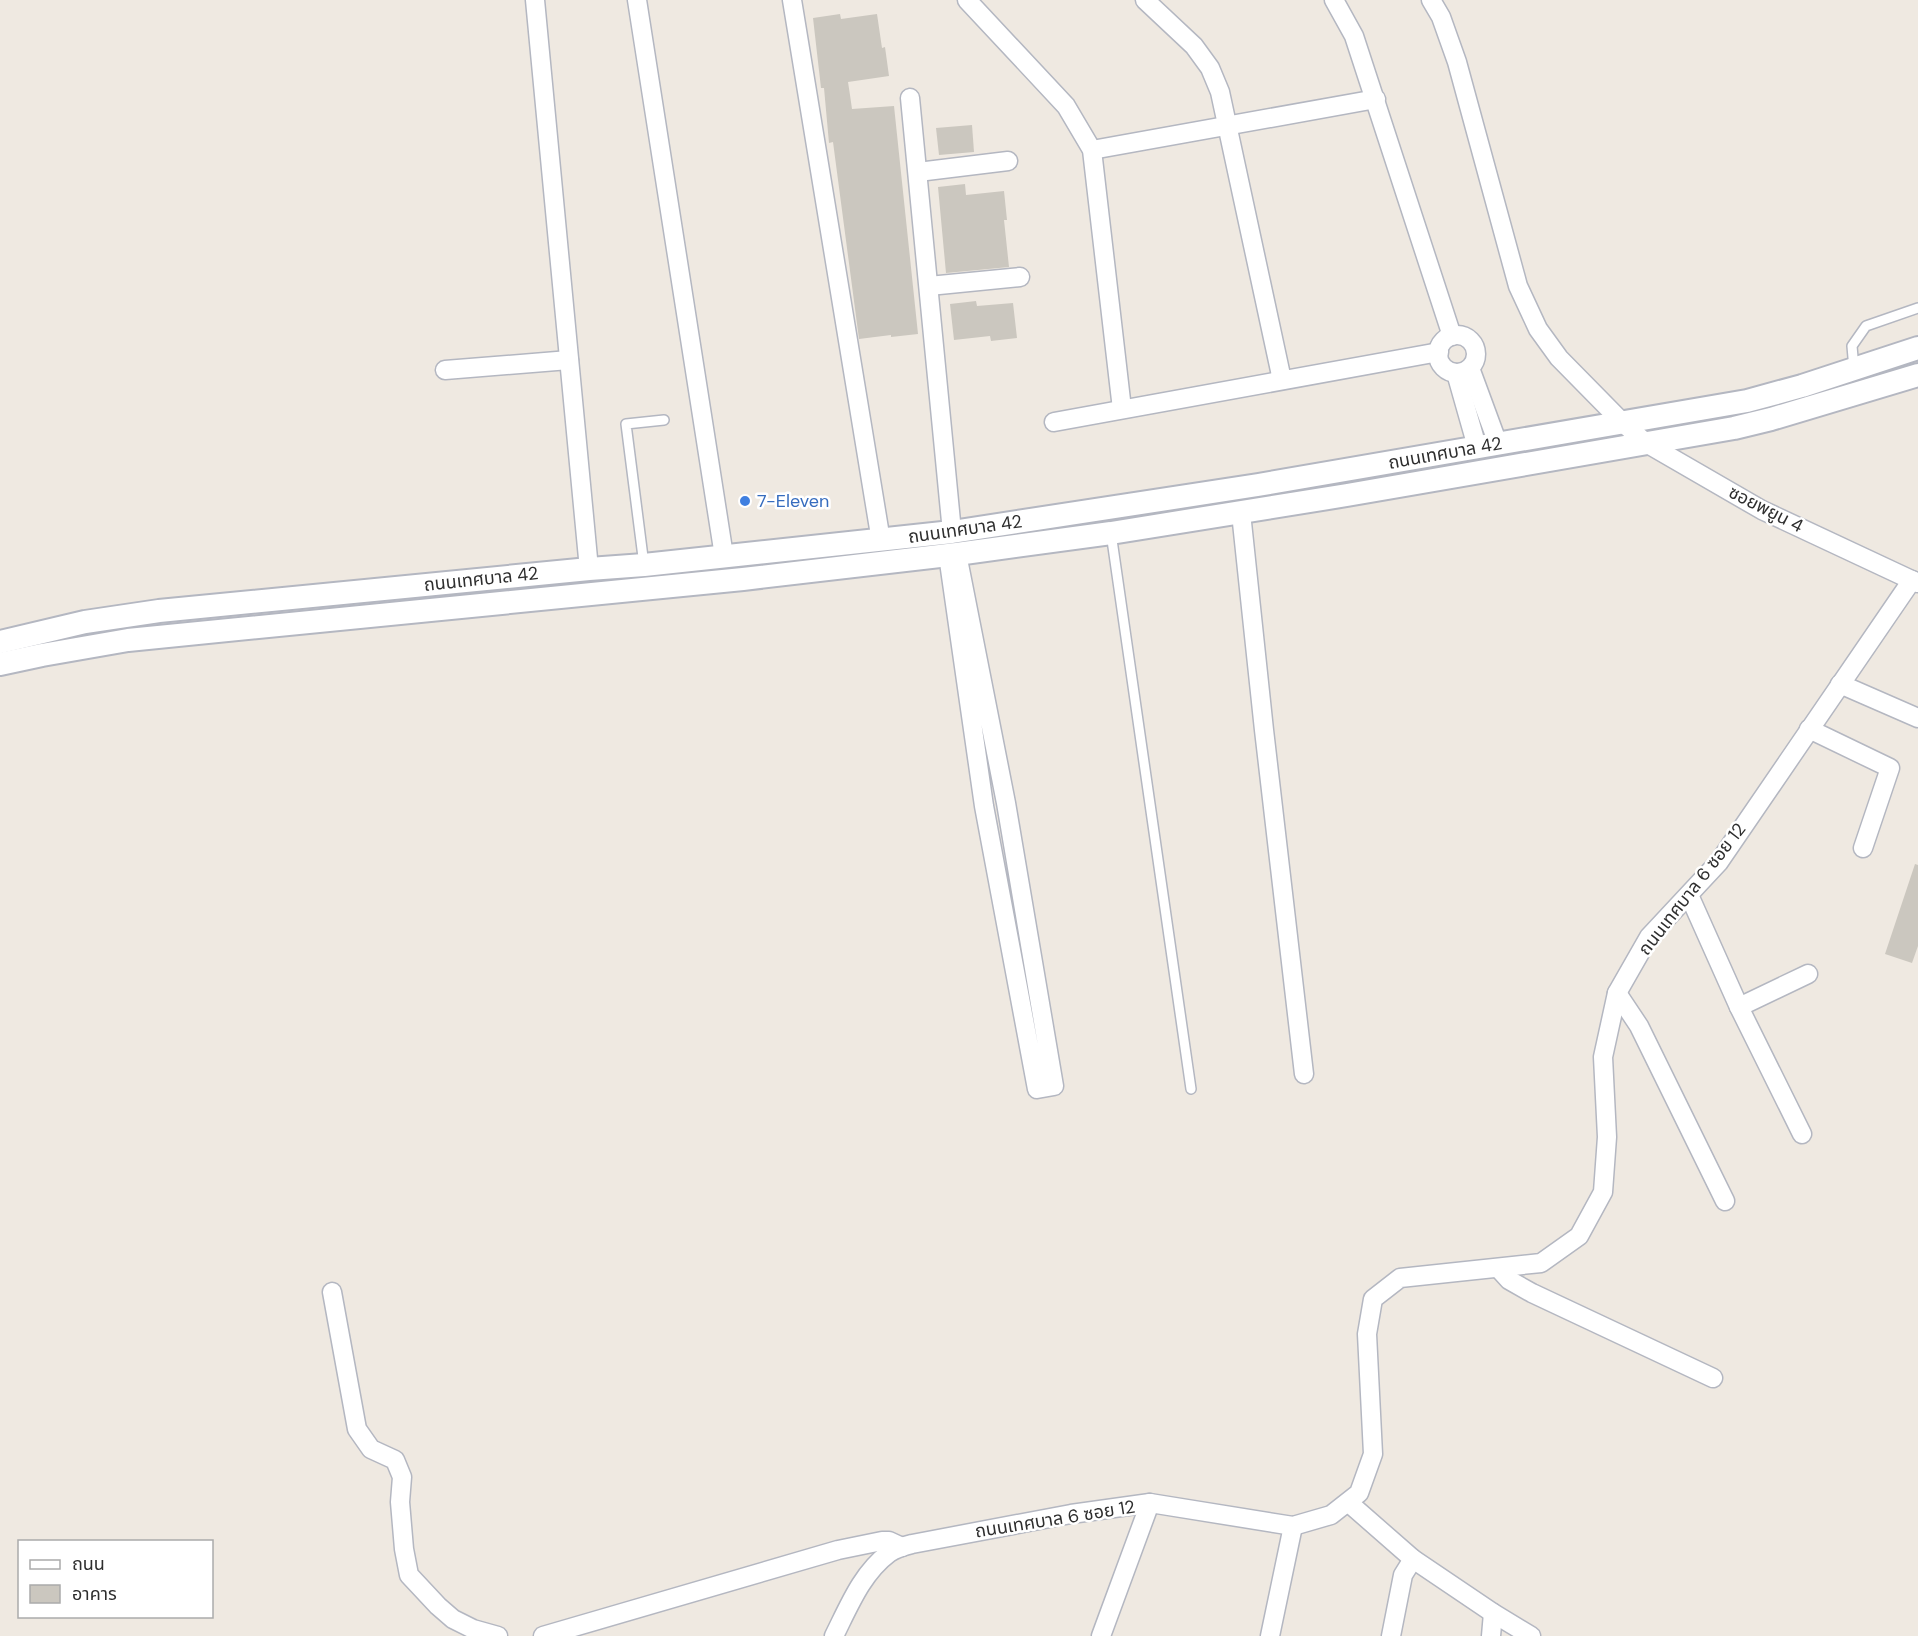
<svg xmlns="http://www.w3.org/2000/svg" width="1918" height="1636" viewBox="0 0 1918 1636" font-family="'DM Sans','Noto Sans Thai',sans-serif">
<rect width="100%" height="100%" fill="#efe9e1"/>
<!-- building -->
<g fill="#cbc7bf">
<path d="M840,14L841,19L877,14L882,48L885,47L889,76L848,82L850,95L852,109L894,106L918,334L891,337V335L859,339L833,142L829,143L824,88H821L813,18Z"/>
<path d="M972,125L974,152L939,155L936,128Z"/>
<path d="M965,184L966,195L1004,191L1007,220H1004L1009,267L946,273L938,187Z"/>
<path d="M976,301L977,306L1013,303L1017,338L991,341L990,336L954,340L950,304Z"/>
<path d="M1915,864L1918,865V946L1912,963L1885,954Z"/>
</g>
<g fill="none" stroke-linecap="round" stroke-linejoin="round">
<defs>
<g id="service">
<path d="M1854,369L1852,346L1866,326L1918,308"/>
<path d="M1111,533L1191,1089"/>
<path d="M644,565L626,424L664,420"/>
</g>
<g id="minor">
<path d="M535,0L589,569"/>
<path d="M637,0L724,556"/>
<path d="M792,0L881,541"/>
<path d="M967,0L1066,106L1092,150L1122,409"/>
<path d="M1145,0L1194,46L1210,68L1220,92L1282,380"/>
<path d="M1334,0L1354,36L1452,336"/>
<path d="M1431,0L1441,17L1457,62L1518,286L1538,329L1559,358L1623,423L1646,443L1762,510L1918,583"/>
<path d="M910,98L952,532"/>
<path d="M1092,150L1376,99"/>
<path d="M918,172L1008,161"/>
<path d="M929,286L1020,277"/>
<circle cx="1457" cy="354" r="19"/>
<path d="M1470,368L1498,444"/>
<path d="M445,370L569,360"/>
<path d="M1456,373L1477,447"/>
<path d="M1054,422L1439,352"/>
<path d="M1241,513L1264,730L1304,1074"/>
<path d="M948,555L984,806L1037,1089L1054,1086L1006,803L957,554"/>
<path d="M1840,684L1918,718"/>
<path d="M1809,729L1890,768L1863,848"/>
<path d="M1689,895L1739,1007L1802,1134"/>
<path d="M1617,993L1639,1026L1725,1201"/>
<path d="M1739,1007L1808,974"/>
<path d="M1499,1269L1509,1280L1532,1293L1713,1378"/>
<path d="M332,1292L357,1429L371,1449L395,1460L402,1477L400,1502L404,1549L409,1575L438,1606L453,1619L473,1629L498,1636"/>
<path d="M1349,1503L1413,1559L1493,1613L1531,1636"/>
<path d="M543,1636L838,1550L882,1541H889L902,1547"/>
<path d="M834,1636C849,1606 862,1573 889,1553C896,1548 904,1546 912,1544L1071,1514L1150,1503L1293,1526L1331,1515L1359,1493L1373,1454L1367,1334L1373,1299L1400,1278L1541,1263L1579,1236L1603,1192L1607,1137L1603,1057L1617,993L1649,937L1719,862L1912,580"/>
<path d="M1101,1636L1150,1503"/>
<path d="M1270,1636L1293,1526"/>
<path d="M1391,1636L1403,1575L1413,1559"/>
<path d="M1491,1636L1493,1613"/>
</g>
<g id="tertiary">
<path d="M0,642L85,622L159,611L589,569L644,565L952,532L1258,485L1747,401L1802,386L1918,348"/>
<path d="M0,664L42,655L128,640L743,579L957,554L1111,533L1347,495L1734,428L1771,419L1918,375"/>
</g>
</defs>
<!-- service casing -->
<use href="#service" stroke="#b4b7c1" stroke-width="12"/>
<!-- minor casing -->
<use href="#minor" stroke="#b4b7c1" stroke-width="21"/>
<!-- tertiary casing -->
<use href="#tertiary" stroke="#b4b7c1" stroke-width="26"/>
<!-- service -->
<use href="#service" stroke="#fff" stroke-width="9"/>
<!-- minor -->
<use href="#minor" stroke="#fff" stroke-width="18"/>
<!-- tertiary -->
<use href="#tertiary" stroke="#fff" stroke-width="22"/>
</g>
<!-- markers -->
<circle fill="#3f7fe0" stroke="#fff" stroke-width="2" cx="745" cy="501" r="6"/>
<g text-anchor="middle" stroke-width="5" stroke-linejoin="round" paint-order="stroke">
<!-- street labels -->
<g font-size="18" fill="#2e2e2e" stroke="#fff">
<text transform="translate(1445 453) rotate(-10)" y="6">ถนนเทศบาล 42</text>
<text transform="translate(1766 509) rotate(27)" y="6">ซอยพยูน 4</text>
<text transform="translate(965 529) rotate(-8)" y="6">ถนนเทศบาล 42</text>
<text transform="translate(481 579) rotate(-6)" y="6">ถนนเทศบาล 42</text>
<text transform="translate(1692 889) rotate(-52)" y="6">ถนนเทศบาล 6 ซอย 12</text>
<text transform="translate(1055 1519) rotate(-9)" y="6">ถนนเทศบาล 6 ซอย 12</text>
</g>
<!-- shop labels -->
<g font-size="18" fill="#366cbe" stroke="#fff" text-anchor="start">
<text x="757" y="507">7-Eleven</text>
</g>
</g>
<!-- legend -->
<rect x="18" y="1540" width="195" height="78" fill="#ffffff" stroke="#ababab" stroke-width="1.5"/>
<rect x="30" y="1560" width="30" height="9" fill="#ffffff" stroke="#ababab" stroke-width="1.5"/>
<text x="72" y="1570" font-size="18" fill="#2e2e2e">ถนน</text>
<rect x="30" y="1585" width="30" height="18" fill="#cbc7bf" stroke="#ababab" stroke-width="1.5"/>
<text x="72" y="1600" font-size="18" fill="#2e2e2e">อาคาร</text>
</svg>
